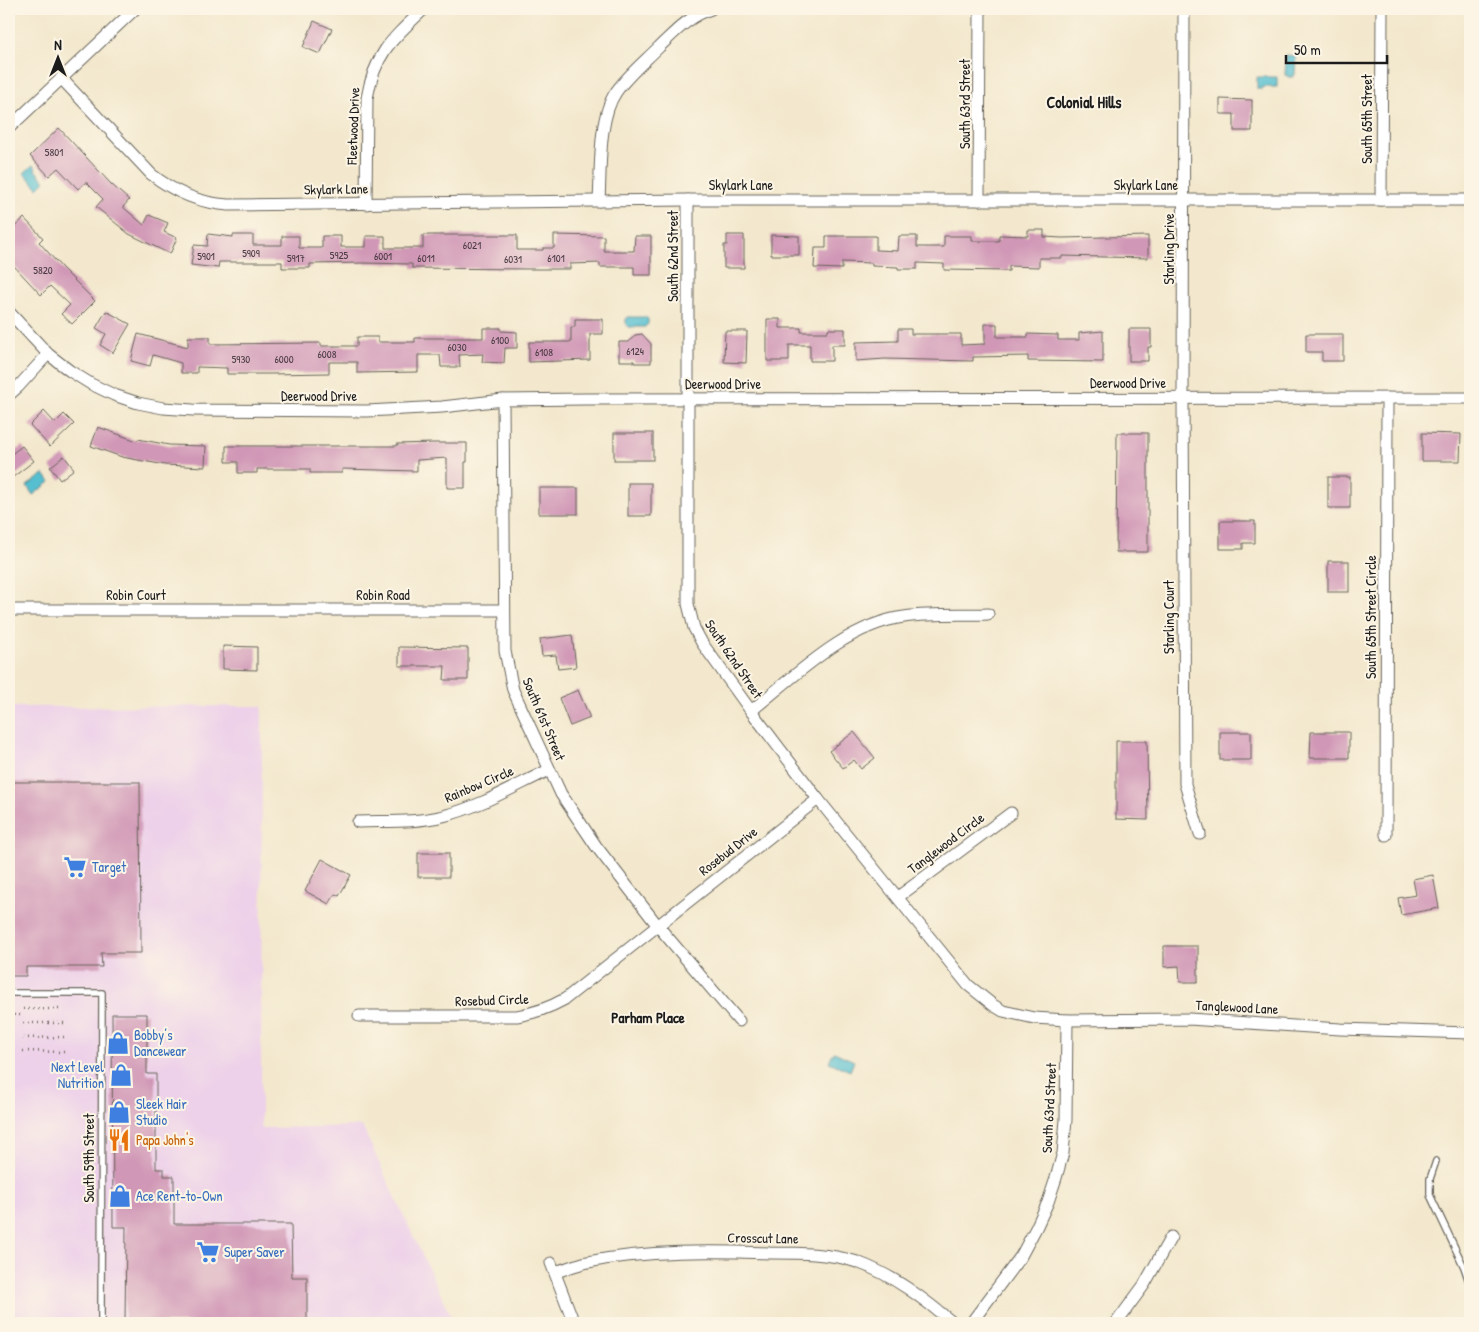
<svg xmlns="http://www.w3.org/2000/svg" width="1479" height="1332" viewBox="0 0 1479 1332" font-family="'Patrick Hand',sans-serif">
<rect width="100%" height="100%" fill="#fcf5e5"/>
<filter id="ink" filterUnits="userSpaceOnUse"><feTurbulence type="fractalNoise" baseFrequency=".02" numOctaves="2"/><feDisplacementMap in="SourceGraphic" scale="10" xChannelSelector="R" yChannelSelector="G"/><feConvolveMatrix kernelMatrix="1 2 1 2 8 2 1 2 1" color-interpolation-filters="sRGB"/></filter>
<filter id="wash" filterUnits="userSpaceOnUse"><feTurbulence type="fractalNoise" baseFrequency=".0096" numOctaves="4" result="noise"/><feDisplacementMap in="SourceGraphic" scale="20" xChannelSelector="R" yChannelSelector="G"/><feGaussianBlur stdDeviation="1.12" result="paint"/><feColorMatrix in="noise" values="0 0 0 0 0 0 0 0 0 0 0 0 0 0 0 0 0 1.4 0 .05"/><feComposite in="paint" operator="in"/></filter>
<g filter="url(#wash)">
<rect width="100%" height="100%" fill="#f3e8cd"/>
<!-- built -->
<path fill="#edd0e9" d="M262,706L261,1128L362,1126L454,1323H9V707Z"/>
<!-- water -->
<g fill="#54bfd0" stroke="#386e76">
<path d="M1286,55L1296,56L1295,75H1293V77H1288V76L1285,75Z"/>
<path d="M1257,77H1277V87H1263L1262,89H1257Z"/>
<path d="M33,165L36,168L35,170L45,181L38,188L24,173Z"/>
<path d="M628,317H645L648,319V324L645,327H628L626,324V319Z"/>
<path d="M44,474L50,482L33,495L27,486Z"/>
<path d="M834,1052L854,1061L850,1071L829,1062Z"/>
</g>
<g id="blocks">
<!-- building -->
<g fill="#d097b6">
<path d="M314,21L332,29L320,54L303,47Z"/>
<path d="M1220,99L1252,100V131H1234V114H1220Z"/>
<path d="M59,128L111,184L129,200L123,207L144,225L149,215L168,223L164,232L177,238L170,254L129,234L96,207L103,199L86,182L78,189L58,168L49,176L30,156Z"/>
<path d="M24,218L43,238L39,242L62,268L95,301L72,324L61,314L70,305L50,286L41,295L14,266L9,271V232Z"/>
<path d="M1028,230H1044V237L1062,238L1148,236V258L1062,256V258H1039V267L1009,266V271L944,270V264L917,263V269H898V267L872,266V263L842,262V269L814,268L815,248H826V236H876V250L898,251L899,236H917V247H944V236H972V241H999V235L1028,236Z"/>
<path d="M208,234L233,237V235H253V245H282V236H299V248H322V236H341V247H366V236H385V248H423V235H517V250H543V248H554V235L604,236V251H634L635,236H651V275H634V267H600V263L570,264V269H530L412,268V264L363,263L310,264V268H282V262H219L218,268L191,265L194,245L207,246Z"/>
<path d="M727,235H744V268H724V245H727Z"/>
<path d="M771,235L799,236V255H771Z"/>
<path d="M106,311L130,324L113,353L100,345L106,334L96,328Z"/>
<path d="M575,319H603V334H590V360L529,362V342H571V327H575Z"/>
<path d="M767,319H780V328H801V332H828V329H845V345H832V361H810V345H789V361H767Z"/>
<path d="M985,324H997V337H1028V334L1058,335V340H1079V333L1103,331V362L1028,361V356L973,357V361L885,359L856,361V342L898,341V329H911V334H961V345L985,344Z"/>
<path d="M483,328H501V331L517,332V348H505L504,363L482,362L483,354L459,355L460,367H441L440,355H418V372L357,373V362H329V373L270,374H227V368L197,367V373H181V363L153,355L150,366L131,361L138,334L188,347V337H210V344L321,343V346H357V337H378V342H415V338H483Z"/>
<path d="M1129,329H1151V347H1148V361H1129Z"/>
<path d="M725,331H747L746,363L724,362Z"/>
<path d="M642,334L651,344V363H634V361H619V342H629L635,335Z"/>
<path d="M1306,334H1343V361H1322V352H1306Z"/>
<path d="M44,411L55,423L64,414L74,424L50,447L30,425Z"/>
<path d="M98,427L137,441L138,439L169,445L206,446L205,467L165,465L122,457L91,446Z"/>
<rect x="614" y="433" width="39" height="27"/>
<path d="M1117,433H1148V552H1116Z"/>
<path d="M1422,433L1461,434L1460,461H1422Z"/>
<path d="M433,443H467V462H465V488H447V458L417,460V471L342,469V473H310V469H257V473H238V462H226V446H397V444Z"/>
<path d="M22,446L34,461L9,480V456Z"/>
<path d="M64,456L74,469L60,480L50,467Z"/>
<rect x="1328" y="477" width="22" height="31"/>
<rect x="628" y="483" width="23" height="33"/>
<rect x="539" y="488" width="39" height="26"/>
<path d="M1220,521H1255V543H1243V549H1220Z"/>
<rect x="1328" y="561" width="21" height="31"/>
<path d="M572,635L576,667L558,669L556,655L542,656L540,639Z"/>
<path d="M223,646L257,647V670L223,669Z"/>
<path d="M399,647L468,648V680H444L445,666H399Z"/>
<path d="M578,690L590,718L570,726L559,698Z"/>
<path d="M854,732L875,758L861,769L854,760L843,768L829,751Z"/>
<rect x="1220" y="732" width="31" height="28"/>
<path d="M1311,732H1349V758H1310Z"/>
<path d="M1116,741H1147L1148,820L1116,819Z"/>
<path d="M9,782H140L141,953H101L102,967H26V976H9Z"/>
<rect x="418" y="853" width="31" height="24"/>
<path d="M322,859L351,875L339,896L335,894L329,904L305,891Z"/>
<path d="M1433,875L1439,908L1401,915L1398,898L1416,895L1413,879Z"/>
<path d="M1164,946H1198V982H1180L1179,966L1164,967Z"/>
<path d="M112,1014H147V1074H156V1169H164V1176H174V1224H291L292,1277H307V1323H125L126,1227H113Z"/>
</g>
</g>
</g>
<g filter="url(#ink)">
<use href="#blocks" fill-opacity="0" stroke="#67635a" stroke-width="1"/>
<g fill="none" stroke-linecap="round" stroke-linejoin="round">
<defs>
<g id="lane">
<path d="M9,993H102L101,1323"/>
<path d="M1436,1161L1430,1179V1195L1464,1267L1470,1285"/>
</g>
<g id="street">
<path d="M1184,9L1183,398L1185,784L1200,834"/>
<path d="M61,78L151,174C174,192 198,203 228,205L688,200H1470"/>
<path d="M9,128L135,9"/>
<path d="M688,200V604L694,628L702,643L751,711L818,799L968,985L993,1005L1003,1011L1034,1018L1067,1020L1189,1019L1340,1029L1470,1033"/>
<path d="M979,200L980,9"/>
<path d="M1381,200L1382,9"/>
<path d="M599,201C601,169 598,118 616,92C628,75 644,62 659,47C675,32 689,16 711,9"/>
<path d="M366,204L367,98C375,53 392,39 424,9"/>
<path d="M9,312L48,354L70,371L91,384L114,395L138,403L163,408L193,410L367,411L442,407L503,400L584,399L1470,398"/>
<path d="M9,395L18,387L48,354"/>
<path d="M503,400L505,651L513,690L561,794L596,846L658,926L739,1021"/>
<path d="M9,610H504"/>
<path d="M751,711C795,676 847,624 904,617C932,613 960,615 988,614"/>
<path d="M358,822C386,821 416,823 443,816C480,807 515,786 549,770"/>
<path d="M1386,835L1387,398"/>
<path d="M898,897L1011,813"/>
<path d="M359,1016H517C535,1013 549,1008 565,999L818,799"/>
<path d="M551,1263L574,1323"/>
<path d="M555,1272C566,1269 577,1264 588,1262C648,1250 710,1251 770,1253C799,1253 830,1253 857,1262C893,1275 924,1299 953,1323"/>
<path d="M971,1323L1021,1256L1036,1228L1048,1202L1056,1178L1063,1153L1066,1120L1067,1020"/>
<path d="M1116,1323L1144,1285L1171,1237"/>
</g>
</defs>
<!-- lane casing -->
<use href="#lane" stroke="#67635a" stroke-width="8"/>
<!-- street casing -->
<use href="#street" stroke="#67635a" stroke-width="13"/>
<!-- path -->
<g stroke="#67635a" stroke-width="2.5" stroke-dasharray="1 4" stroke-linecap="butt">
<path d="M23,1009H64"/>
<path d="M9,1015H23"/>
<path d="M23,1023H64"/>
<path d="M23,1038L64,1037"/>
<path d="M23,1051L64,1052"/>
</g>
<!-- lane -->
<use href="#lane" stroke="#fff" stroke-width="5.5"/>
<!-- street -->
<use href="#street" stroke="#fff" stroke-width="11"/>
</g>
</g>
<!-- icons -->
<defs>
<symbol id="supermarket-bare" viewBox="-9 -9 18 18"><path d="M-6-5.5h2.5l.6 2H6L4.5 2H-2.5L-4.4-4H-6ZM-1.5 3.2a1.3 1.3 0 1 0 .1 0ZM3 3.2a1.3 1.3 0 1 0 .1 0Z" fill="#3f7fe0" stroke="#fcf5e5" stroke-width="2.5" paint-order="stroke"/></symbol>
<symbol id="shop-bare" viewBox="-9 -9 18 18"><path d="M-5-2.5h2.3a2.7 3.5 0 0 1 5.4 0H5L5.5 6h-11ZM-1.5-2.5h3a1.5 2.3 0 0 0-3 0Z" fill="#3f7fe0" stroke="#fcf5e5" stroke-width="2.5" paint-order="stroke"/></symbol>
<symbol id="restaurant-bare" viewBox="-9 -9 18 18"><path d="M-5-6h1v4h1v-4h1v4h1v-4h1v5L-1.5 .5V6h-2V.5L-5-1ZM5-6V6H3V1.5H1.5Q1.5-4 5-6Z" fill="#e8710a" stroke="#fcf5e5" stroke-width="2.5" paint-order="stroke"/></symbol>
</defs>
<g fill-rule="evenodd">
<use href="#supermarket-bare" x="59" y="851" width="32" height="32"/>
<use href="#shop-bare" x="102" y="1027" width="32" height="32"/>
<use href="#shop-bare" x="105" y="1059" width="32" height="32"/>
<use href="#shop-bare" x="103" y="1096" width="32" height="32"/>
<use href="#restaurant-bare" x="103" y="1124" width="32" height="32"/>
<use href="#shop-bare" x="104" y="1180" width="32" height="32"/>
<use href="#supermarket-bare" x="192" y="1236" width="32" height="32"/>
</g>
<g text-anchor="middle" stroke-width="4" stroke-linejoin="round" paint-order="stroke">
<!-- number labels -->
<g font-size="11" fill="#493b42">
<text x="54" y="156">5801</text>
<text x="472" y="249">6021</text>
<text x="251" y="257">5909</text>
<text x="339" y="259">5925</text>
<text x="206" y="260">5901</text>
<text x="383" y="260">6001</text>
<text x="296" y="262">5917</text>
<text x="426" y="262">6011</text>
<text x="556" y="262">6101</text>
<text x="513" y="263">6031</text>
<text x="43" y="274">5820</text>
<text x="500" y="344">6100</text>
<text x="457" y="351">6030</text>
<text x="635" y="355">6124</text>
<text x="544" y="356">6108</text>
<text x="327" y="358">6008</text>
<text x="241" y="363">5930</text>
<text x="284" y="363">6000</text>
</g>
<!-- street labels -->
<g font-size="14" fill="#1c1c1c" stroke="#fcf5e5">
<text transform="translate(965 104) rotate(-90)" y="5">South 63rd Street</text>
<text transform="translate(1367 119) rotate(-90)" y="5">South 65th Street</text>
<text transform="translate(353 126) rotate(-88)" y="5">Fleetwood Drive</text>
<text x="741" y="190">Skylark Lane</text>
<text x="1146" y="190">Skylark Lane</text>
<text transform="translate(336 189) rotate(-1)" y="5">Skylark Lane</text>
<text transform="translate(1169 249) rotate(-90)" y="5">Starling Drive</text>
<text transform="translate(673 256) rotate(-90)" y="5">South 62nd Street</text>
<text x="1128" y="388">Deerwood Drive</text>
<text x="723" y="389">Deerwood Drive</text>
<text x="319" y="401">Deerwood Drive</text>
<text x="136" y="600">Robin Court</text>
<text x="383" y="600">Robin Road</text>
<text transform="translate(1169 617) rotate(-90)" y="5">Starling Court</text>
<text transform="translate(1371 617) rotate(-90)" y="5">South 65th Street Circle</text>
<text transform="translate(734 659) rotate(56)" y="5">South 62nd Street</text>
<text transform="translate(544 719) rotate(67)" y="5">South 61st Street</text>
<text transform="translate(479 784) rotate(-23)" y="5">Rainbow Circle</text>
<text transform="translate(946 843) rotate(-37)" y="5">Tanglewood Circle</text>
<text transform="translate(728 851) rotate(-38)" y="5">Rosebud Drive</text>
<text transform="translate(492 1000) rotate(-2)" y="5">Rosebud Circle</text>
<text transform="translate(1237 1007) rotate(3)" y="5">Tanglewood Lane</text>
<text transform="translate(1049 1108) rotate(-87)" y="5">South 63rd Street</text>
<text transform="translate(89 1158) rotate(-90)" y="5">South 59th Street</text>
<text transform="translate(763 1238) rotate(1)" y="5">Crosscut Lane</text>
</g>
<!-- shop labels -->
<g font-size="14" fill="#366cbe" stroke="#fcf5e5" text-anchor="start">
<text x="92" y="872">Target</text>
<text x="134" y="1040">Bobby’s<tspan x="134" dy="16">Dancewear</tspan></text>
<text x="104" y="1072" text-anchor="end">Next Level<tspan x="104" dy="16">Nutrition</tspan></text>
<text x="136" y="1109">Sleek Hair<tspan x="136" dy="16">Studio</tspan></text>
<text x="136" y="1201">Ace Rent-to-Own</text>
<text x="224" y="1257">Super Saver</text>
</g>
<!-- food labels -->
<g font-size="14" fill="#c56008" stroke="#fcf5e5" text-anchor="start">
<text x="136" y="1145">Papa John's</text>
</g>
<!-- neighbourhood labels -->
<g font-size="15" font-weight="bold" fill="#1c1c1c" stroke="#fcf5e5">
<text x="648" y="1023">Parham Place</text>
</g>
<!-- quarter labels -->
<g font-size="16" font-weight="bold" fill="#1c1c1c" stroke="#fcf5e5">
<text x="1084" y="108">Colonial Hills</text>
</g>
</g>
<!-- margin -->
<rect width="1479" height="1332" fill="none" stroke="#fcf5e5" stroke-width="30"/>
<!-- north arrow -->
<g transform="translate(58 58)" stroke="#fcf5e5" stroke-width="4" paint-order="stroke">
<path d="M0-4L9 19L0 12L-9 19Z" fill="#1c1c1c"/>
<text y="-8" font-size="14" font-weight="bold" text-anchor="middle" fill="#1c1c1c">N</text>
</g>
<!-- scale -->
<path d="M1286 55v8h101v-8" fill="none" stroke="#1c1c1c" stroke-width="2.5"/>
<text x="1294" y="55" font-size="15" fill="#1c1c1c" stroke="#fcf5e5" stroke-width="4" paint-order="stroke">50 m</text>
</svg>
